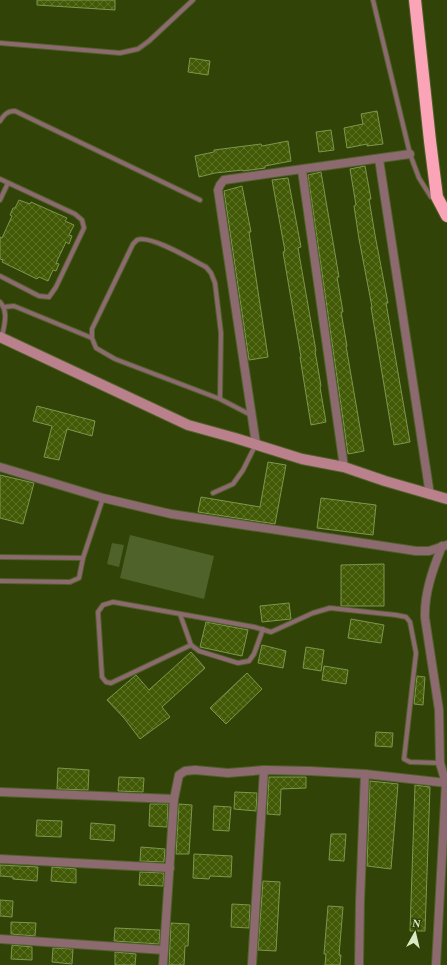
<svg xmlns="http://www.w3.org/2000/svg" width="447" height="965" viewBox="0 0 447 965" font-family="'Times New Roman',serif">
<defs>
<pattern id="building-cross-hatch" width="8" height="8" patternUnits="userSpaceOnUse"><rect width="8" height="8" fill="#425906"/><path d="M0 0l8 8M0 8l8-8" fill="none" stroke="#5d7129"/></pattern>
</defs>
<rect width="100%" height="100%" fill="#314307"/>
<!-- green -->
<g fill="#4e622a">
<path d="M130,535L214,556L204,599L120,578Z"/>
<path d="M112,543L124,545L119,567L107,564Z"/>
</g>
<!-- building -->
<g fill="url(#building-cross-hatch)" stroke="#7d974d">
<path d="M37,0H115V10L37,5Z"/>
<path d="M190,58L210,61L208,75L188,72Z"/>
<path d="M377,111L383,144L367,146V144L347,148L344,128L363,124L361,114Z"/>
<path d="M331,130L334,150L319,152L316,132Z"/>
<path d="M288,141L291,161L265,166V168L243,171V170L215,173L199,177L195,156L214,152V150L261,144L262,146Z"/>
<path d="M365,166L371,199H369L375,235L388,303H386L410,442L394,445L371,307H372L359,239L354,206L356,205L350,169Z"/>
<path d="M321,172L339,277H337L343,312H341L347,346H346L364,451L348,454L308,175Z"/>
<path d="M288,178L301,247L298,248L316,351H315L321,386L320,387L326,422L311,425L300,357H301L283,252L285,251L272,180Z"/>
<path d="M242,186L251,232H249L268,357L249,360L224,191Z"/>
<path d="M19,200L30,204L31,202L67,218L65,221L74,225L69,235L72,236L69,244L66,242L56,263L59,264L56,271L53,270L48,281L39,277L37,279L2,262L3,260L0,259V237L2,238L12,216L10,215L13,208H15Z"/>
<path d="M37,406L95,421L92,436L67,429L59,460L44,457L52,426L33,421Z"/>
<path d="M268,462L286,465L275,524L198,512L201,497L260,507Z"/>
<path d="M0,475L34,483L23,524L0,518Z"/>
<path d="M321,498L376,505L373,535L317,528Z"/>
<path d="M384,564V606H341V565Z"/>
<path d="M289,603L291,619L262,622L260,606Z"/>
<path d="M351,619L384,625L381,643L348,638Z"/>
<path d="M206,622L248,630L242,656L200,647Z"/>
<path d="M262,645L286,651L283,668L258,663Z"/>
<path d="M306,647L324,650L321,671L303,668Z"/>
<path d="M191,652L205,668L162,707L170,717L140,739L124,718L107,700L136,675L149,690Z"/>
<path d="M324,666L348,670L346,684L322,680Z"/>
<path d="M247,673L262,689L226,724L210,708Z"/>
<path d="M417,676L425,677L423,705L414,704Z"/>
<path d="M376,732L393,733L392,747L375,746Z"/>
<path d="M58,768L89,770L88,790L57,789Z"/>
<path d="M119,777L144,778L143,792L118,791Z"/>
<path d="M269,777H306V788L281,789L280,815L267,814Z"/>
<path d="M370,781L398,784L391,869L367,866Z"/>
<path d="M415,785L430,787L425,931H410Z"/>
<path d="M235,792L257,793L256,811L234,809Z"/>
<path d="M150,804H168L167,827L149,826Z"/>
<path d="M179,804L192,805L189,854H176Z"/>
<path d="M214,806L231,807L229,831L213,830Z"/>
<path d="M37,820L62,821L61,837L36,836Z"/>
<path d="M91,823L115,825L114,841L90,839Z"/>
<path d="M331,834H346L344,861L329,860Z"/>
<path d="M141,847L165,849L164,862L140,861Z"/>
<path d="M194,854L232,856L231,877L210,876L209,879L193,878Z"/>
<path d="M0,865L38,867L37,881L13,879V877L0,876Z"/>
<path d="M52,867L76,869V883L51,881Z"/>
<path d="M140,872L164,873L163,886L139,885Z"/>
<path d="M263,881L280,882L276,951L258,950Z"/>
<path d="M0,900L13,901L12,917L0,916Z"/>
<path d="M232,904L250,905L249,928L231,927Z"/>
<path d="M328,906L343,907L339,955H341L340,965H325L326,954H324Z"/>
<path d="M11,922L36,923L35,936L11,934Z"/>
<path d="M171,923L189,924L188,946H185L184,965H169Z"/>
<path d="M115,928L160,930L159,944L114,941Z"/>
<path d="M12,945L32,947V960L11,959Z"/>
<path d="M53,948L73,949L72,964L52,962Z"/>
<path d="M115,952L136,954L135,965H115Z"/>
</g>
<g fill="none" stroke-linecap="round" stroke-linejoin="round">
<defs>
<g id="lane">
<path d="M373,0L410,154L419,178L431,197"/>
<path d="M0,43L120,53L138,49L149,41L193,0"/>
<path d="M0,121C4,115 7,111 15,111L200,200"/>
<path d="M0,179L75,214L82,220L84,228L56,287L49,297L39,296L0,276"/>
<path d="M0,200L8,183"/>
<path d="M0,302C9,312 4,325 2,337"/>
<path d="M4,307L14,306L92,338"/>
<path d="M220,399L221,333L215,283L211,273L206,267C194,261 150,234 137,240C136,241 134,243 133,244L92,329V338L96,348L115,359L220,399L251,415"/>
<path d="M213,493L233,484L243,470L256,444"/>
<path d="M0,557L83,558"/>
<path d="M0,581L70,582L79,578L83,558L103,498"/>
<path d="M180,614L191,645"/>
<path d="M263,629L254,654L249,661L238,663L199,651L191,645L111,683L106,682L102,677L98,612L103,605L113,602L254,627L271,632L313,613L330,608L396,615L406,617L410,622L416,653L404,759L410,762L440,763"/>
</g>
<g id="street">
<path d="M379,159L430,495"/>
<path d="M302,170L344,467"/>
<path d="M256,444L218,190L220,185L224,180L410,154"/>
<path d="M0,467L103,498L171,514L416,551H429L447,545"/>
<path d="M0,792L174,799"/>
<path d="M0,859L170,868"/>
<path d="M0,939L164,950"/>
<path d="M163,965L174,799L179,775L185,771L195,770L228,773L264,770L310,771L365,774L447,783"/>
<path d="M252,965L264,770"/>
<path d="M359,965L360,901L365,774"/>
<path d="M436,965L446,783L440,763L439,710L425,618C424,593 433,569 442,546"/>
</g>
<path id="secondary" d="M0,337L188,425L235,438L302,459L344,467L385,481L447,499"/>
<path id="highway" d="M415,0L430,141L437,197L447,216"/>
</defs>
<!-- lane casing -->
<use href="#lane" stroke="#4f6129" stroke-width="6"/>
<!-- street casing -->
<use href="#street" stroke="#4f6129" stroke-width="10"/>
<!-- secondary casing -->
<use href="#secondary" stroke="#4f6129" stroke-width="12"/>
<!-- highway casing -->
<use href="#highway" stroke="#4f6129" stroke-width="14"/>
<!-- lane -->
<use href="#lane" stroke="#8d6970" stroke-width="4"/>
<!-- street -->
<use href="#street" stroke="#8d6970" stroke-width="8"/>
<!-- secondary -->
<use href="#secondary" stroke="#ba818d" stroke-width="10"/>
<!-- highway -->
<use href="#highway" stroke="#fba4b7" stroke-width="12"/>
</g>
<!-- north arrow -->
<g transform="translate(415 933) rotate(8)" stroke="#314307" stroke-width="3" paint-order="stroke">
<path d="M0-3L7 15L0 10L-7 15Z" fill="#daeac4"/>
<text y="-6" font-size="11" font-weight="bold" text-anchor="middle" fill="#daeac4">N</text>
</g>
</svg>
